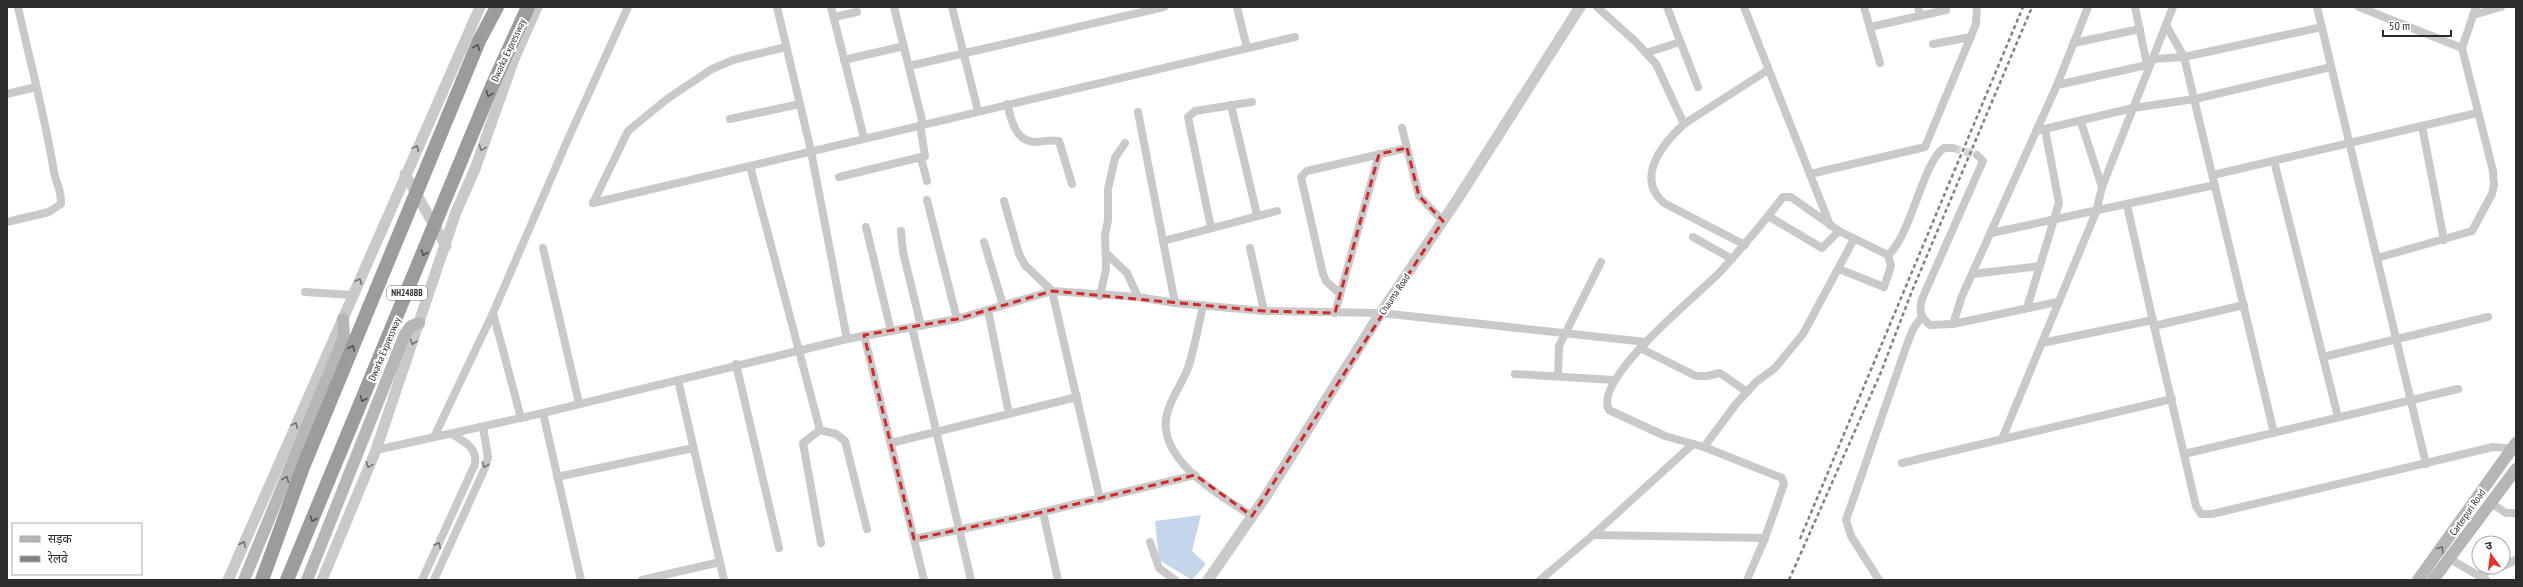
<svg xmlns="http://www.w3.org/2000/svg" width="2523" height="587" viewBox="0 0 2523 587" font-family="'PT Sans Narrow','Noto Sans Devanagari',sans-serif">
<rect width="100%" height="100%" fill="#fff"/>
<!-- water -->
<path fill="#c4d7ea" d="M1201,515L1192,551L1206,564L1192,580L1159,560L1155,521Z"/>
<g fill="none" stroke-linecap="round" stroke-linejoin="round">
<!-- minor-tunnel -->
<path stroke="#d5d5d5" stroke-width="8" stroke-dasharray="8 4" stroke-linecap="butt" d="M1953,148L1977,155"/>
<!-- minor -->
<g stroke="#c9c9c9" stroke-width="8">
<path d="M777,7L811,151L847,339"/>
<path d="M831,7L864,138"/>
<path d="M894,7L923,124"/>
<path d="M952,7L978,111"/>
<path d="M1237,7L1247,48"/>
<path d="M1597,7L1636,42L1656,64L1684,124"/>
<path d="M1667,7L1698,87"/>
<path d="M1744,7L1830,225"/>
<path d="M1864,7L1880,63"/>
<path d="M1918,7L1920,15"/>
<path d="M2135,7L2147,65"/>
<path d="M2317,7L2426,464"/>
<path d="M2359,7L2462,48"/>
<path d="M2473,15L2501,7"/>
<path d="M834,17L857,12"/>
<path d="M2166,25L2184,57L2274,433"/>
<path d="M1870,27L1946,10"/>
<path d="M2074,43L2140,29"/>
<path d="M1933,44L1971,37"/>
<path d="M1646,53L1680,42"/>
<path d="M844,60L904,46"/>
<path d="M909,66L1164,7"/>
<path d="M2057,85L2147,65L2153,59L2184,57L2322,27"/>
<path d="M7,94L36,87"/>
<path d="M1007,104C1012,120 1014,140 1034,142C1043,142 1050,139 1059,141L1072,184"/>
<path d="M1231,105L1257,215"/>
<path d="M1138,112L1175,303"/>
<path d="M730,119L800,104"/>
<path d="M2081,122L2102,187"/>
<path d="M2422,126L2444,240"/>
<path d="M1402,128L1419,196L1443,221"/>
<path d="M2036,131L2133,108L2195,99L2331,67"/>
<path d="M1977,155L1983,161L1922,299C1919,311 1920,317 1930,325L1953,324L2057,302"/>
<path d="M921,158L927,181"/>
<path d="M2274,161L2338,417"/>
<path d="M750,166L820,430L836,434L845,441L867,529"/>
<path d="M1810,174L1925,147L1976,24L1977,7"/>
<path d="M2213,175L2477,113"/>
<path d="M839,177L925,156L920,125"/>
<path d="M927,200L957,319"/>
<path d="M1004,201L1019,254L1025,265L1052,291L1100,499"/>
<path d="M593,203L1295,37"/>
<path d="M593,203L628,131L667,99L712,69L733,60L786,47"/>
<path d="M2127,205L2154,326L2244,305"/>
<path d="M1768,216L1822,248L1839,231"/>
<path d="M7,222L49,212L61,204C62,192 56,183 54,172C45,116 30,62 18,7"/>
<path d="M866,227L891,331"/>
<path d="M1211,228L1188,117L1195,111L1252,102"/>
<path d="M901,231L903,252L921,326"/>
<path d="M1991,233L2215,185"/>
<path d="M1693,237L1732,259"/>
<path d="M1163,241L1277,211"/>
<path d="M984,242L1003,305"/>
<path d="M1745,245L1664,203C1635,178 1662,144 1684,124L1768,70"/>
<path d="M543,248L579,403"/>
<path d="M1250,248L1264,311"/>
<path d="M1107,254L1127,273L1138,297"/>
<path d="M2377,258L2472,231L2492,194L2494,185L2493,171L2462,48L2476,7"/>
<path d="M1839,269L1884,287L1891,266L1888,255"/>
<path d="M1973,274L2040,266"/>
<path d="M305,292L353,295"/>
<path d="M1339,293L1326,281L1323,274L1301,177L1307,171L1407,148"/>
<path d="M1100,296L1106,269L1105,235L1108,220V189L1115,158L1125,143"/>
<path d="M1203,305C1199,325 1195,345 1189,365C1183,385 1162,408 1166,430C1171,468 1223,497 1252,516"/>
<path d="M2027,308L2059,203L2045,129"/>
<path d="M988,310L1009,414"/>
<path d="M493,313L521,418"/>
<path d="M1335,313L1379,154"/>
<path d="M1953,324L1962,296L2057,85L2088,7"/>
<path d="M2154,326L2196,506L2201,514H2212L2493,447L2515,449"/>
<path d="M912,327L971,580"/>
<path d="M864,335L924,580"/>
<path d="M2042,343L2153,320"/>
<path d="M1640,348L1696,376H1707L1720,373L1747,392"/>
<path d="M2323,357L2488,317"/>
<path d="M736,364L779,548"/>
<path d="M1515,374L1614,380"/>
<path d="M1558,376L1559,346L1601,262"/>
<path d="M678,380L724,580"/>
<path d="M543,413L581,580"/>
<path d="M820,430L803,443L821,543"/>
<path d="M434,437L493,313L568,139L628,7"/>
<path d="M2002,439L2096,212L2102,187L2173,7"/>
<path d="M891,443L1077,397"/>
<path d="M1704,447L1736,404L1756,382L1775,368L1803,334L1854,239"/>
<path d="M376,450L543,413L847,339L957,319L1052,291L1138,297L1175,303L1264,311L1381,313L1646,342"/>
<path d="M2184,454L2458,389"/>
<path d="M1902,463L2172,399"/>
<path d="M557,477L693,448"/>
<path d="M2491,503L2506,513H2516"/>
<path d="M1043,512L1058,580"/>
<path d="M1593,535L1765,538"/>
<path d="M914,539L1043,512L1195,475"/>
<path d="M1150,542L1159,568L1175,580"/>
<path d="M2450,559L2486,580"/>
<path d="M2503,566L2516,560"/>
<path d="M2477,575L2500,567"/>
<path d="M422,580L475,464C477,447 465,442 452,434"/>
<path d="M434,580L485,468L488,457L483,427"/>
<path d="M642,580L720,562"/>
<path d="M1540,580L1593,535L1693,444"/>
<path d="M1747,580L1765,538L1784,484L1782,478L1704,447L1665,436L1609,410C1592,379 1699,294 1720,272C1742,248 1763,223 1783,197H1791L1839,231L1888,255C1911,236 1923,161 1944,148H1953"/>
<path d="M1879,580L1851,536L1846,520L1906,347L1913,329L1921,318"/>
</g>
<!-- tertiary -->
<g stroke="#c9c9c9" stroke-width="11">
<path d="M405,174L446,246"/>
<path d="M228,580L480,7"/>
<path d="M322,580L376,450L456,212L475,169L514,59L537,7"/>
<path d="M1208,580L1266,496L1376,320L1457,200L1580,7"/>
</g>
<!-- secondary -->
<g stroke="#b6b6b6" stroke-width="12">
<path d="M244,580L344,337L343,319"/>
<path d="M307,580L405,334L411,326L419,323"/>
<path d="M2418,580L2516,443"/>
<path d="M2433,580L2516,469"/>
</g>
<!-- rail -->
<g stroke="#818181" stroke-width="2.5" stroke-dasharray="4 3" stroke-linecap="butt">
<path d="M1800,539L2023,7"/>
<path d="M1789,580L1881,372L1912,291L2032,7"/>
</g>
<!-- trunk-bridge -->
<g stroke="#9c9c9c" stroke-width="14">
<path d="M262,580L303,467L479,41L497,7"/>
<path d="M287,580L492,86L528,7"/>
</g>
</g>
<!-- one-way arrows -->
<defs><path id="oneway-chevron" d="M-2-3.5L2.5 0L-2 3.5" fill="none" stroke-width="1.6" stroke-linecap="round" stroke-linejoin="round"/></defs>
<g stroke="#535353">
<use href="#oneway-chevron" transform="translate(477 47) rotate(-67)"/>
<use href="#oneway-chevron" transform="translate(489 94) rotate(112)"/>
<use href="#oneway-chevron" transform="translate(424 253) rotate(113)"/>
<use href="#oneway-chevron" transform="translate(352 348) rotate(-68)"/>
<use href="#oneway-chevron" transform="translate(363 399) rotate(113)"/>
<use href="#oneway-chevron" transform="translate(313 519) rotate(112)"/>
</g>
<g stroke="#737373">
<use href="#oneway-chevron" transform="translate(416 148) rotate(-66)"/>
<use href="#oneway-chevron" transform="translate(482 148) rotate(110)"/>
<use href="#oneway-chevron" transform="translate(359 281) rotate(-66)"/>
<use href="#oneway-chevron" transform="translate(413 342) rotate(109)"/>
<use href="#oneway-chevron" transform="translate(295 425) rotate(-66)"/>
<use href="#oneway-chevron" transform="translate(369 465) rotate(112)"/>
<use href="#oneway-chevron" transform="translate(485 465) rotate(109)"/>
<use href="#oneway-chevron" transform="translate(243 544) rotate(-67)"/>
<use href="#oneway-chevron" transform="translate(438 545) rotate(-65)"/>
</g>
<g stroke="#6a6a6a">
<use href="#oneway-chevron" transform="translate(286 479) rotate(-68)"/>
<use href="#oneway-chevron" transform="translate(2441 549) rotate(-54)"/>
</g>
<!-- marked area -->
<path fill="none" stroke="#d62828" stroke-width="3" stroke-dasharray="8 5" stroke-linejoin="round" d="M1407,148L1419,196L1443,221L1252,516L1195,475L1043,512L914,539L864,335L957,319L1052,291L1264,311L1335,313L1379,154Z"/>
<g text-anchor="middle" stroke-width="4" stroke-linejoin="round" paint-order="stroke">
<!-- shield labels -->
<rect fill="#fff" stroke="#6b6b6b" stroke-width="1" x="387" y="286" width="40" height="14" rx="3"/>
<g font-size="9" font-weight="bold" fill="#2c2c2c">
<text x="407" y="296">NH248BB</text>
</g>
<!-- street labels -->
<g font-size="10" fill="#2c2c2c" stroke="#fff">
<text transform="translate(508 50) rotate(-65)" y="4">Dwarka Expressway</text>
<text transform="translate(1394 294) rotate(-56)" y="4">Chauma Road</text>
<text transform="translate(384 349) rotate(-67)" y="4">Dwarka Expressway</text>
<text transform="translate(2467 512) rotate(-55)" y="4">Carterpuri Road</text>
</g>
</g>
<!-- border -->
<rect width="2523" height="587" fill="none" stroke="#2c2c2c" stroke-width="16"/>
<!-- legend -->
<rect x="12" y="523" width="130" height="52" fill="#ffffff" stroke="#ababab"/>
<rect x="20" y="536" width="20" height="6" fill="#b6b6b6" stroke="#ababab"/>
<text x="48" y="543" font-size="12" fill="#2c2c2c">सड़क</text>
<rect x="20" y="556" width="20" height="6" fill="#818181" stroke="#ababab"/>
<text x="48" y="563" font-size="12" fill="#2c2c2c">रेलवे</text>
<!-- north arrow -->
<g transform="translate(2491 555) rotate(346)"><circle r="19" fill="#ffffff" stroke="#ababab"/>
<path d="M0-3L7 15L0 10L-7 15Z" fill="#e4332c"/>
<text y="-6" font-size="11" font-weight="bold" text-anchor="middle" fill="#2c2c2c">उ</text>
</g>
<!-- scale -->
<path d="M2383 30v6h68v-6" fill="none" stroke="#2c2c2c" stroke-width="2"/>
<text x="2389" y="30" font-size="12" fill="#2c2c2c" stroke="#ffffff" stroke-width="3" paint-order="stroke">50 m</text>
</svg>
